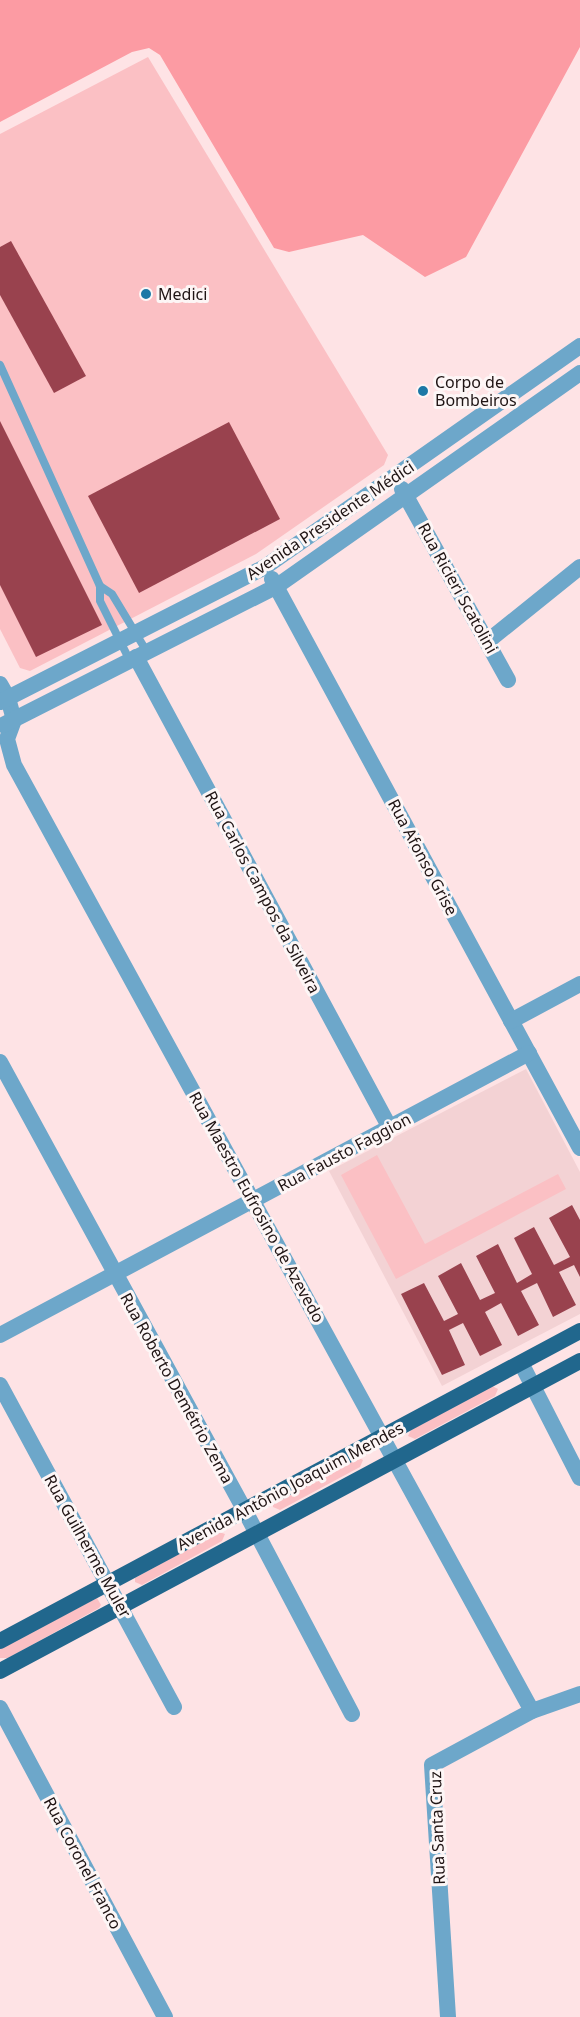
<svg xmlns="http://www.w3.org/2000/svg" width="580" height="2017" viewBox="0 0 580 2017" font-family="'Noto Sans',sans-serif">
<rect width="100%" height="100%" fill="#fee3e5"/>
<!-- built -->
<path fill="#f3d2d4" d="M526,1069L580,1172V1314L442,1386L329,1171Z"/>
<!-- green -->
<g fill="#fbc0c4">
<path d="M148,57L388,455L384,465L256,554L30,671L20,668L0,629V134Z"/>
<path d="M377,1155L425,1244L558,1174L566,1189L396,1279L341,1175Z"/>
<path d="M492,1386L498,1389L495,1396L415,1439L408,1436L411,1430Z"/>
<path d="M357,1457L363,1460L360,1467L280,1510L273,1507V1504Z"/>
<path d="M219,1532L225,1534L222,1541L142,1585L135,1582V1578Z"/>
<path d="M97,1598L101,1605L99,1608L8,1658H0V1649Z"/>
</g>
<!-- forest -->
<path fill="#fc9ba3" d="M0,0H580V47L466,257L425,277L363,235L289,252L274,248L160,55L149,48L132,52L0,122Z"/>
<!-- building -->
<g fill="#99424e">
<path d="M11,241L86,376L54,393L0,295V247Z"/>
<path d="M0,421L102,625L36,657L0,585Z"/>
<path d="M229,422L280,519L139,593L88,496Z"/>
<path d="M572,1205L580,1220V1277L574,1265L559,1272L576,1305L553,1317L537,1283L521,1291L539,1325L518,1336L501,1303L485,1312L502,1345L480,1356L463,1323L449,1330L465,1365L442,1375L401,1294L424,1283L444,1321L458,1314L438,1276L461,1263L480,1300L495,1293L476,1256L498,1244L517,1283L532,1274L514,1238L534,1227L554,1265L570,1257L549,1218Z"/>
</g>
<g fill="none" stroke-linecap="round" stroke-linejoin="round">
<!-- service -->
<g stroke="#6da7ca" stroke-width="8">
<path d="M0,365L100,586V601L130,661"/>
<path d="M100,586L112,594L147,652"/>
</g>
<!-- minor -->
<g stroke="#6da7ca" stroke-width="16">
<path d="M402,489L508,680"/>
<path d="M272,579L580,1148"/>
<path d="M488,641L580,567"/>
<path d="M136,657L390,1128"/>
<path d="M0,684L8,698L14,720L7,739L14,765L532,1711"/>
<path d="M0,702L265,567L580,346"/>
<path d="M3,725L277,586L580,373"/>
<path d="M511,1021L580,984"/>
<path d="M0,1062L245,1511L352,1714"/>
<path d="M0,1335L529,1053"/>
<path d="M521,1363L580,1478"/>
<path d="M0,1385L174,1707"/>
<path d="M0,1708L165,2017"/>
<path d="M448,2017L432,1765L532,1711L580,1694"/>
</g>
<!-- primary -->
<g stroke="#21678d" stroke-width="16">
<path d="M0,1641L580,1331"/>
<path d="M0,1671L580,1361"/>
</g>
</g>
<!-- markers -->
<g fill="#1c78a6" stroke="#fdf6f6" stroke-width="2">
<circle cx="146" cy="294" r="6"/>
<circle cx="423" cy="391" r="6"/>
</g>
<g text-anchor="middle" stroke-width="6" stroke-linejoin="round" paint-order="stroke">
<!-- poi labels -->
<g font-size="16" fill="#1f1414" stroke="#fdf6f6" text-anchor="start">
<text x="158" y="300">Medici</text>
<text x="435" y="388">Corpo de<tspan x="435" dy="18">Bombeiros</tspan></text>
</g>
<!-- street labels -->
<g font-size="16" fill="#1f1414" stroke="#fdf6f6">
<text transform="translate(330 520) rotate(-34)" y="6">Avenida Presidente Médici</text>
<text transform="translate(458 588) rotate(61)" y="6">Rua Ricieri Scatolini</text>
<text transform="translate(423 857) rotate(62)" y="6">Rua Afonso Grise</text>
<text transform="translate(263 892) rotate(62)" y="6">Rua Carlos Campos da Silveira</text>
<text transform="translate(344 1152) rotate(-28)" y="6">Rua Fausto Faggion</text>
<text transform="translate(257 1207) rotate(61)" y="6">Rua Maestro Eufrosino de Azevedo</text>
<text transform="translate(177 1388) rotate(61)" y="6">Rua Roberto Demétrio Zema</text>
<text transform="translate(290 1486) rotate(-28)" y="6">Avenida Antônio Joaquim Mendes</text>
<text transform="translate(88 1546) rotate(61)" y="6">Rua Guilherme Muler</text>
<text transform="translate(437 1828) rotate(-92)" y="6">Rua Santa Cruz</text>
<text transform="translate(83 1863) rotate(62)" y="6">Rua Coronel Franco</text>
</g>
</g>
</svg>
